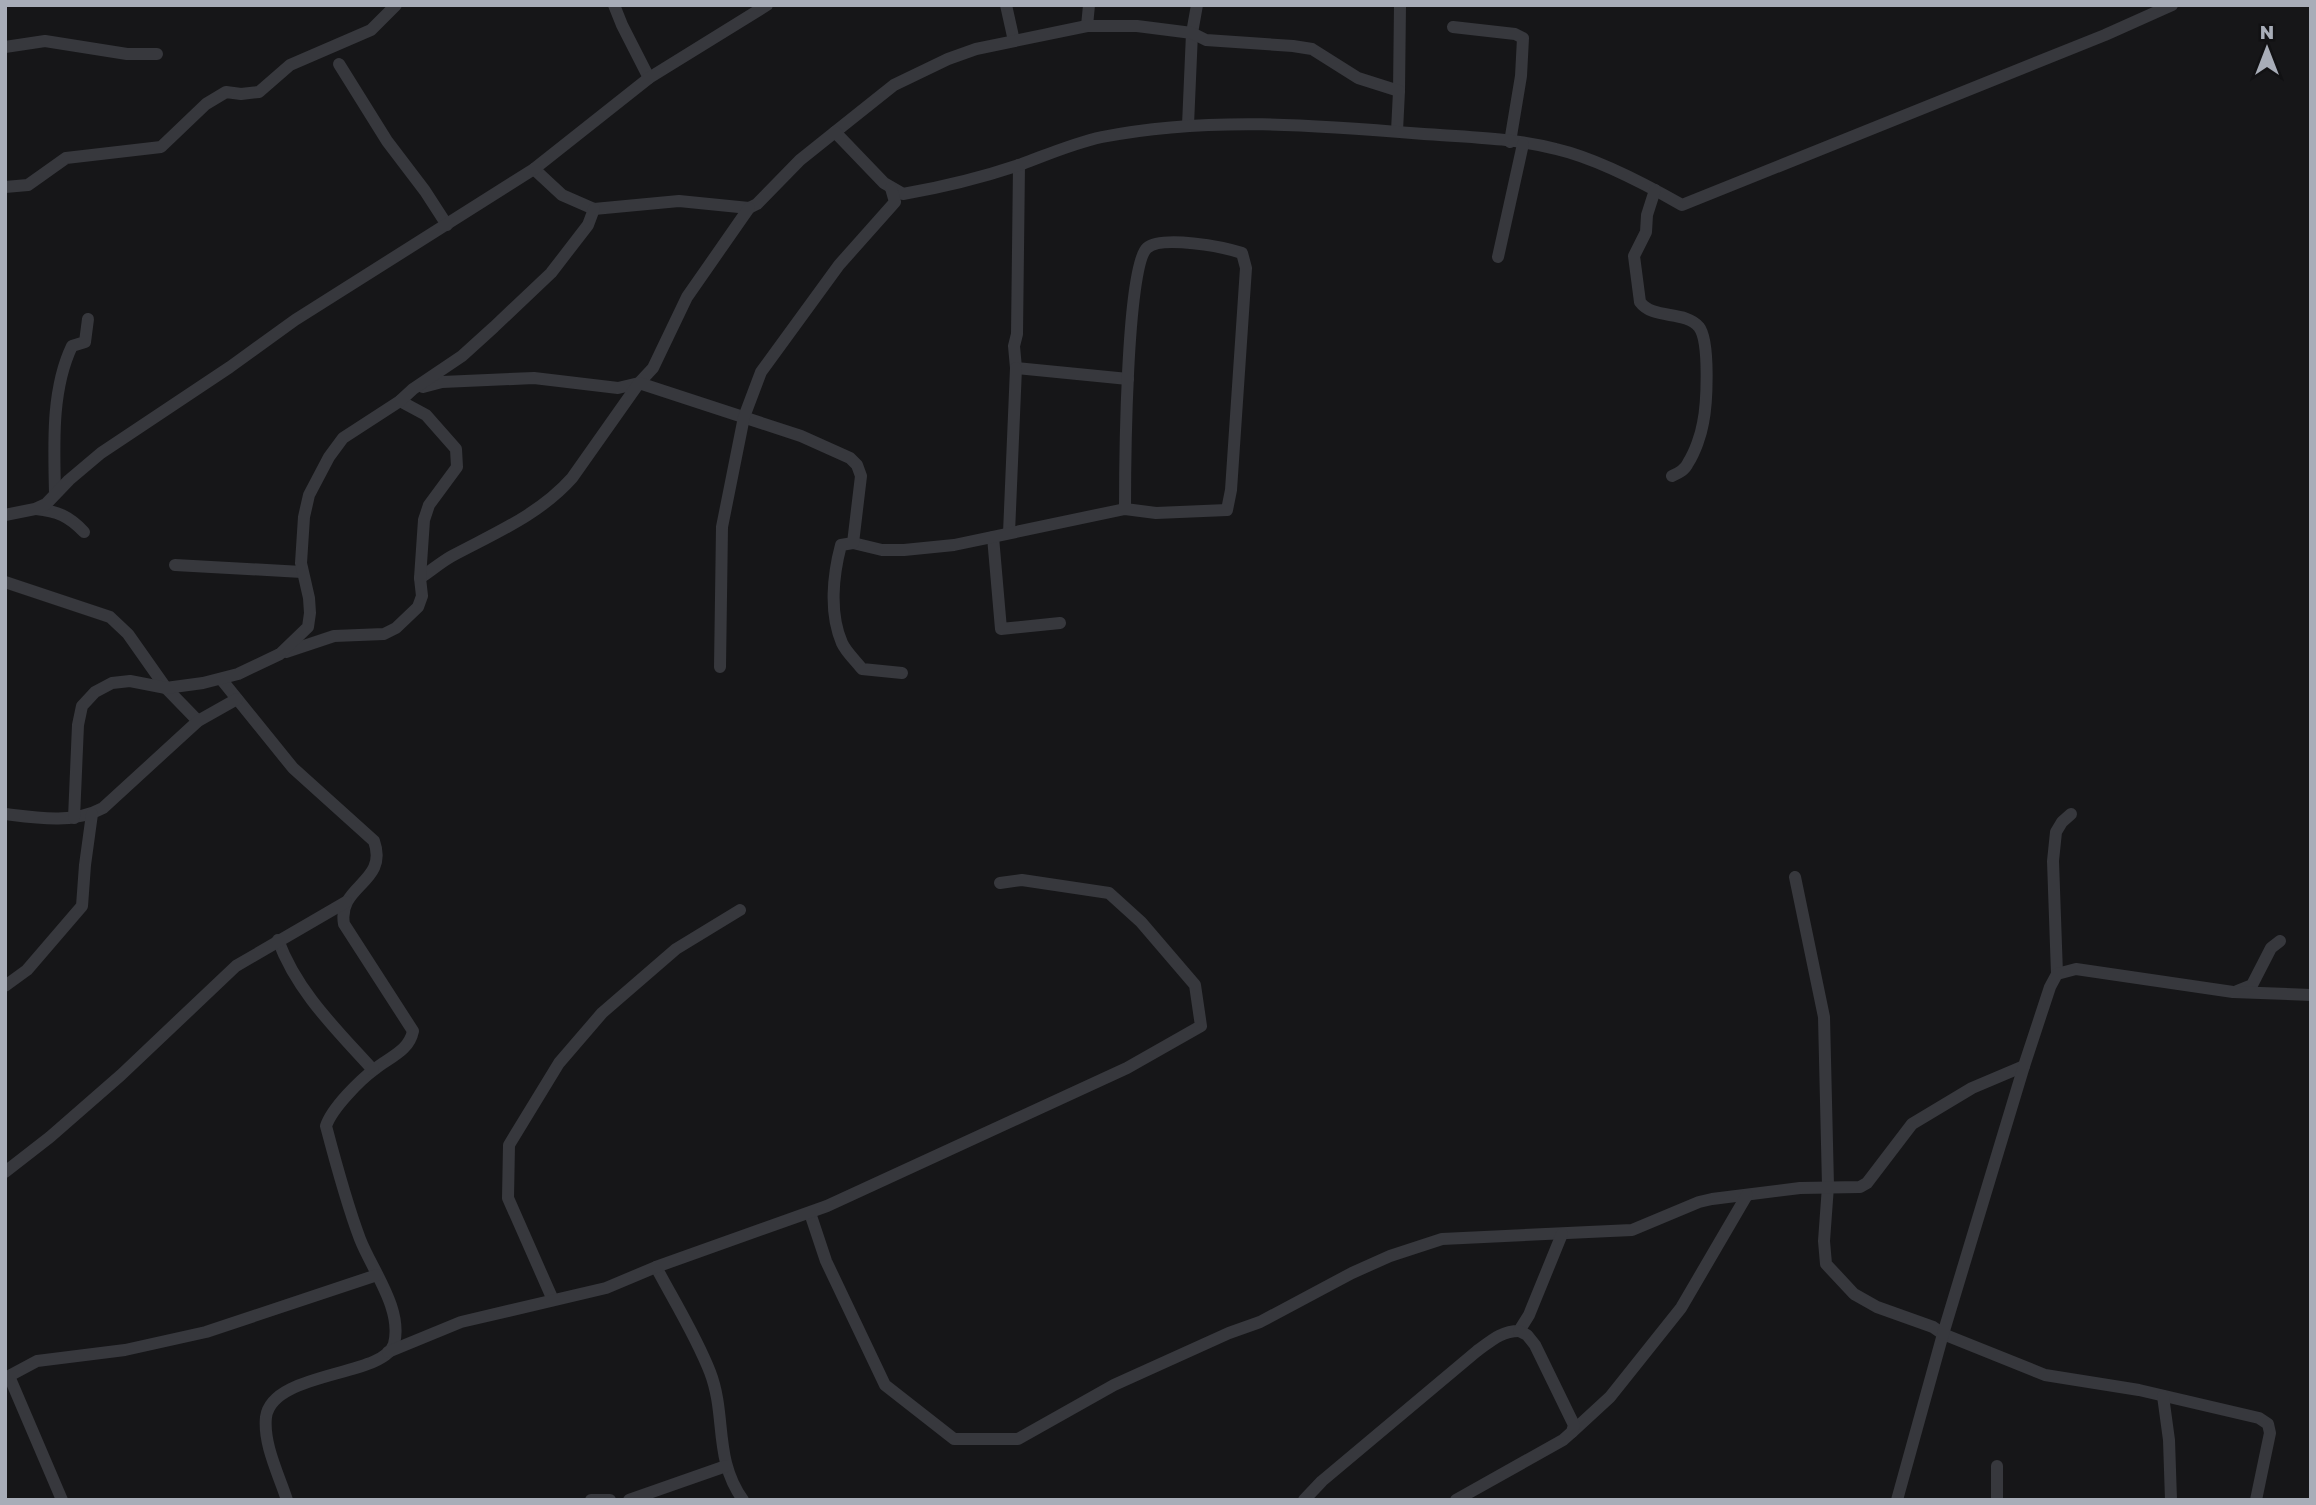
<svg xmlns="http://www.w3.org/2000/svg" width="2316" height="1505" viewBox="0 0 2316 1505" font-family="'Golos Text',sans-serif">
<rect width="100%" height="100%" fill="#161618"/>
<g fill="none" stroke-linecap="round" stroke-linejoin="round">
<!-- minor -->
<g stroke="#37383d" stroke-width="12">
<path d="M614,5L622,25L649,78"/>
<path d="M1006,5L1014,41"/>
<path d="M1087,26L1089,5"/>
<path d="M1453,27L1515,34L1523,38L1521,76L1510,142"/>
<path d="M5,47L45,41L127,54H157"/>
<path d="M339,64L387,141L425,191L447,225"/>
<path d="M1399,91L1400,5"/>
<path d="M1188,125L1192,33L1197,5"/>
<path d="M835,132L894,85L948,59L976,49L1087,26H1137L1192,33L1206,40L1293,46L1312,49L1358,78L1399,91L1397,131"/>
<path d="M1019,165L1017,334L1014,346L1016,368L1128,379"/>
<path d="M534,169L562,195L594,209L679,201L749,208L757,204L800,160L835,132L884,183L903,194C943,187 984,177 1022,164C1049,154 1074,143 1102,137C1208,116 1317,125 1424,134C1468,137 1514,138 1556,149C1595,158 1647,185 1682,205L2105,35L2172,5"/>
<path d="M5,187L28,185L66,158L161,147L206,104L226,92L241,94L259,92L290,65L371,30L396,5"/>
<path d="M1655,190L1647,215L1646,232L1634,256L1640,302C1653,320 1685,310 1699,327C1710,341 1707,404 1703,423C1701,435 1695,452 1688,463C1685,470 1679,473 1672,476"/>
<path d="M1498,257L1523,144"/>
<path d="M423,387L442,382L534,378L618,388L639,383L653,368L687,297L749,208"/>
<path d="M55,494C54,445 51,390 72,346L85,342L88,319"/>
<path d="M36,509C57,511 69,516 84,532"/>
<path d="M5,515L35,509L46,504L69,480L101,453L230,367L295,320L534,169L649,78L767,5"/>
<path d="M1009,533L1016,368"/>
<path d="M993,537L1001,629L1060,623"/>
<path d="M853,543L882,550H904L954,545L1125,509L1156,513L1227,510L1231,490L1246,268L1242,253C1224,247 1162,235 1147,248C1126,266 1125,472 1125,509"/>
<path d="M175,565L302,572"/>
<path d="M420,578C431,571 441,562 452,556C495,533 539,515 572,478L639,383L801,436L850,458L857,465L861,476L853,543L841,545C833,575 829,613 842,643C846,652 856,661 862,669L902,673"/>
<path d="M5,582L110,617L128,634L166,688L198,721"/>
<path d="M286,652L334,636L384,634L396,628L418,607L422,596L420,578L424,520L429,505L457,467L456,449L426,415L400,401"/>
<path d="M720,667L722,527L744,417L761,372L839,265L895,202L891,188"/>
<path d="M221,679L293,768L374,841C389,883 337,885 344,924L413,1031C409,1051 390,1057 375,1069C360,1080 332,1108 326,1126C336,1164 346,1202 360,1239C372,1270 403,1309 394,1344C384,1377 272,1371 266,1417C263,1444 279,1475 287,1500"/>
<path d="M5,814C37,818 74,824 103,808L198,721L237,699"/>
<path d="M74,818L78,725L82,706L95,692L112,683L130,681L166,688L203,683L238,674L280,654L308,627L310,613L309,598L301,563L304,517L309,495L329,457L343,438L400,401L413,389L462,356L494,327L551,273L588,225L594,209"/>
<path d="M1795,877L1824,1017L1828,1186L1824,1241L1826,1264L1854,1294L1877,1307L1933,1327L1943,1334L2045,1375L2139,1390L2259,1418L2268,1424L2270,1433L2256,1500"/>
<path d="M278,940C297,992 337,1030 373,1070"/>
<path d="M2057,974L2053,861L2056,832L2062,822L2071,814"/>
<path d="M5,986L27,970L82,906L85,865L92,814"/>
<path d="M2237,991L2252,985L2271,948L2280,941"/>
<path d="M5,1172L50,1137L121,1075L236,966L346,902"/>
<path d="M810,1213L826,1261L885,1385L954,1439H1018L1114,1385L1229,1333L1260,1322L1352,1273L1390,1256L1442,1239L1632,1230L1699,1202L1712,1199L1800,1188L1860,1187L1867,1183L1912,1124L1972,1088L2024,1066"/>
<path d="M656,1267C674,1301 696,1336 710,1372C727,1416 713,1458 743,1500"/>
<path d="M553,1300L508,1198L509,1145L559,1063L602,1013L676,949L740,910"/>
<path d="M388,1352L461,1322L606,1288L656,1267L827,1206L1127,1068L1201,1026L1195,985L1141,922L1109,893L1022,880L1000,883"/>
<path d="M2163,1396L2169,1440L2171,1500"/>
<path d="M1572,1432L1610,1397L1681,1308L1747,1195"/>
<path d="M62,1500L9,1376L37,1361L125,1350L206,1332L377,1275"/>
<path d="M591,1500H610"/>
<path d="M629,1500L726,1466"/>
<path d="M1304,1500L1322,1481L1477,1351C1491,1341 1501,1331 1519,1331L1529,1315L1562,1234"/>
<path d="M1456,1500L1563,1440L1572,1432L1574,1425L1535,1345L1527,1335L1519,1331"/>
<path d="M1897,1500L1943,1334L2024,1066L2050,987L2057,974L2076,969L2233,992L2311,995"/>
<path d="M1997,1500V1466"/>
</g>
</g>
<!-- border -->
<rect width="2316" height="1505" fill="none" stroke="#a8adb8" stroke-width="14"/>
<!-- north arrow -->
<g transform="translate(2267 49)" stroke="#111113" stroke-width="5" paint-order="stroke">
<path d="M0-5L12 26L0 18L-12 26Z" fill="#a8adb8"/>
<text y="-10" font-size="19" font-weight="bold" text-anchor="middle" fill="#a8adb8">N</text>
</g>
</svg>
